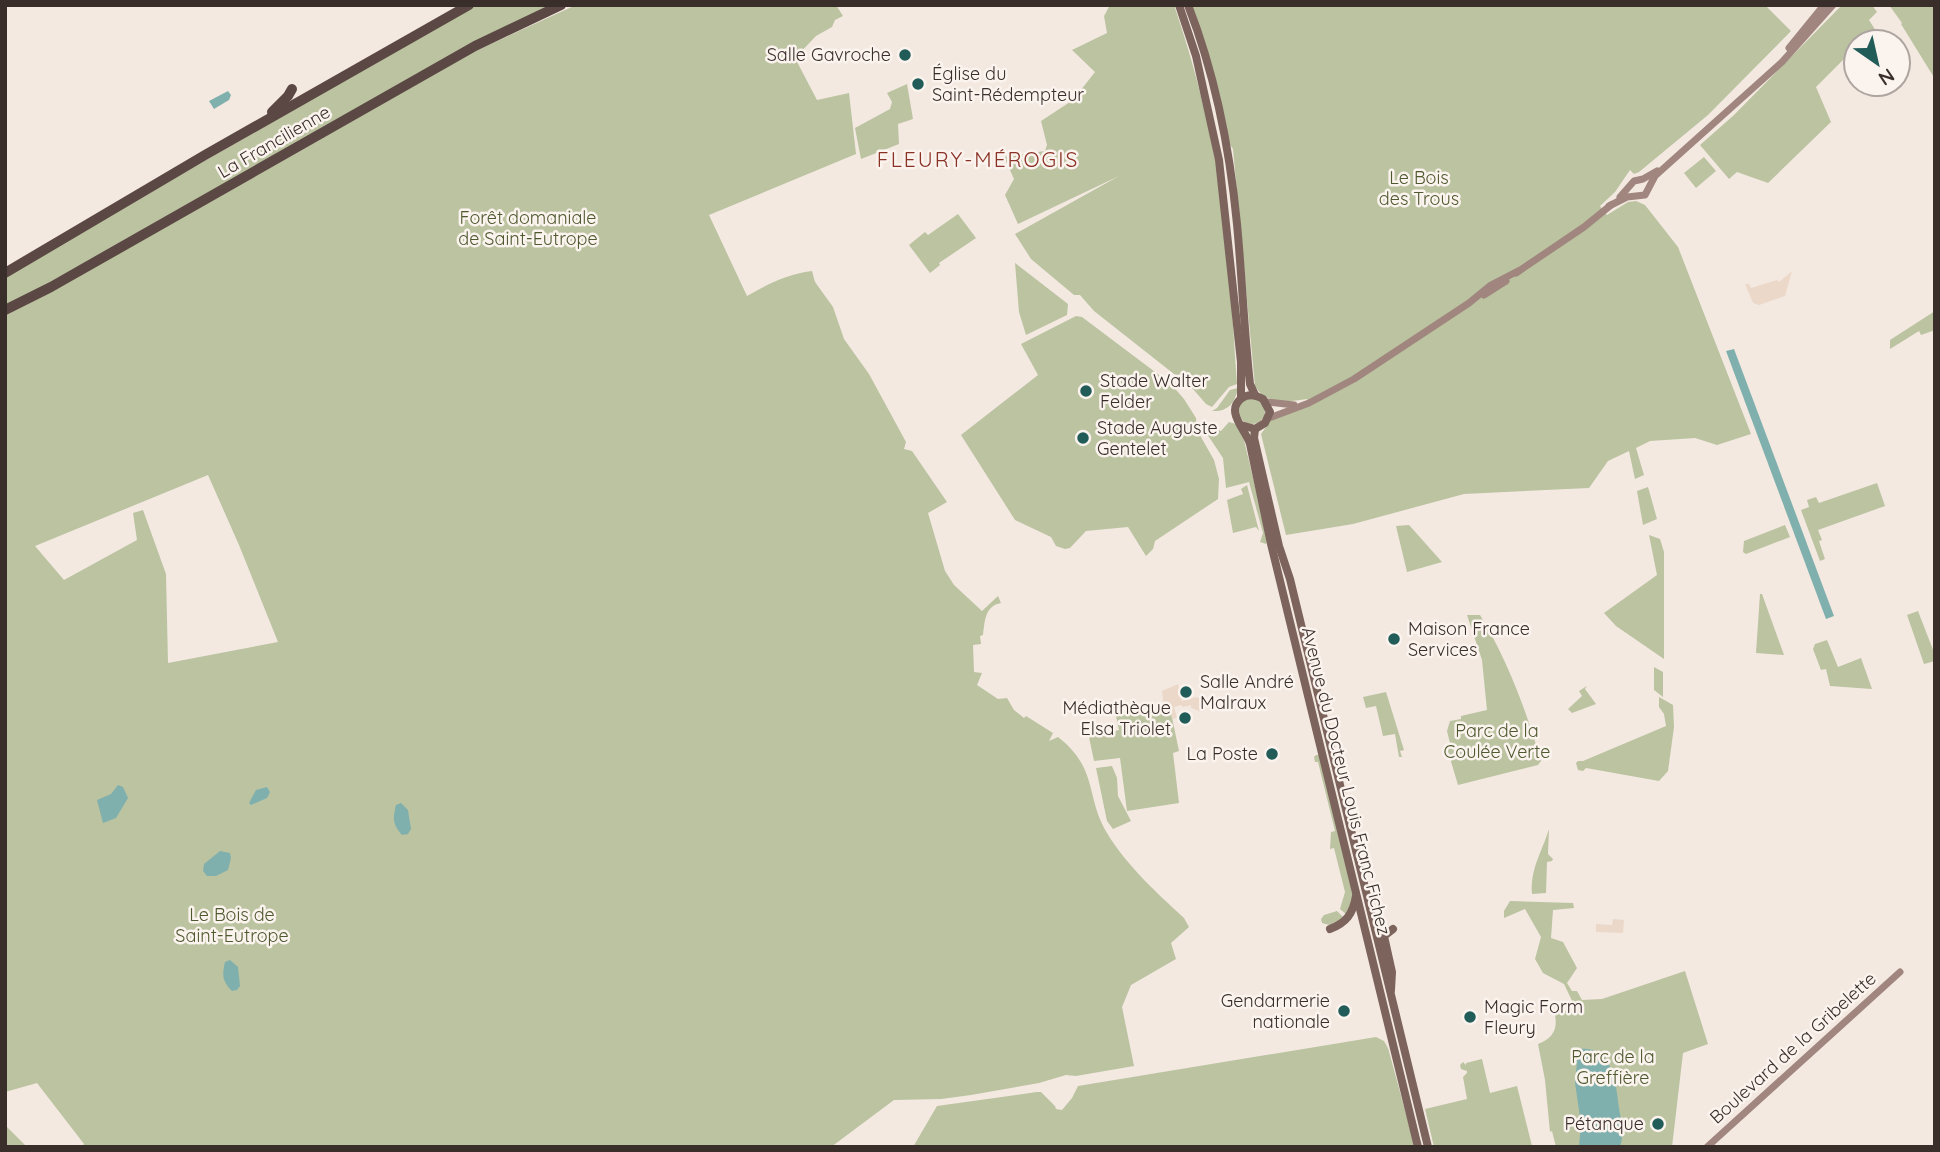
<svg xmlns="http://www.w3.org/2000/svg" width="1940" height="1152" viewBox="0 0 1940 1152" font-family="Quicksand,sans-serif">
<rect width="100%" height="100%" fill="#f3e9e1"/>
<!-- green -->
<g fill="#bbc3a1" fill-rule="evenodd">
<path d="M475,5H554L5,307V276Z"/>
<path d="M576,5H836L843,16L835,20L832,27L816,36L795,58L817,100L849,93L856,154L709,215L747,296C768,284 787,274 812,271L815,282L833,307L844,339L869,374L906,442L904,449L912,451L947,502L928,513L945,571L954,585L982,611L998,596L1001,603C985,606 985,620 983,635L980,636L981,644L973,645L974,672L982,673L977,685L998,699L1007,698L1014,710L1024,718L1026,716L1053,733L1049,741L1058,737C1099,769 1085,797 1107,833C1126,865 1157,893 1184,918L1189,927L1171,943L1176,959L1131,985L1122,1007L1134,1066L1076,1076L1066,1075L1039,1083L971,1095L941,1099L894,1100L831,1147H82L84,1144L37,1083L5,1092V313L460,58ZM208,475L239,545L278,642L168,663L166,574L143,510L133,513L137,540L64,580L35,546Z"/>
<path d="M1110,5H1174C1194,64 1210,125 1220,187C1230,251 1232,319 1237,384L1229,387L1212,407L1206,404L1193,389L1094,311L1080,295H1074L1031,259L1015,234L1119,176L1018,224L1005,195L1014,179L1004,157L1045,151L1047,145L1041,121L1073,100L1095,72L1072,50L1107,33L1104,16Z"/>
<path d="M1191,5H1765L1791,31L1708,115L1639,172L1634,174L1630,170L1615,192L1600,206L1607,215L1628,202L1636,201L1645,205L1678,247L1751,434L1717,445L1695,438L1650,441L1636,448L1644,475L1635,479L1629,451L1608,461L1589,488L1464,494L1353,524L1286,535L1261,434L1271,420L1309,404L1307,399C1288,402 1266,405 1255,386L1233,149L1229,143C1223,98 1205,50 1191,5Z"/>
<path d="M1842,5H1872L1877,12L1869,20L1883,42H1856V53L1848,55L1816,87L1831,122L1768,183L1737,172L1729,179L1700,145L1734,115Z"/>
<path d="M1889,5H1935V79L1901,24L1902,23Z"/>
<path d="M907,84L913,119L898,124L899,144L861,159L855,128L890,109L892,102L887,93Z"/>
<path d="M1704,157L1716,171L1696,188L1684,173Z"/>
<path d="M958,214L976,238L939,263L940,265L930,273L909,245L925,232L928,235Z"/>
<path d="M1015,263L1068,304L1067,315L1026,335L1019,312Z"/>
<path d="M1935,311V330L1921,335L1919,331L1890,349V340Z"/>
<path d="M1076,316L1082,317L1171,384L1184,399L1196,418L1197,430L1214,460L1219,479L1218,499L1155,541L1153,549L1146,556L1128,527L1086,531L1070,548L1065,549L1056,546L1051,537L1015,520L961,435L1038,375L1021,344Z"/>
<path d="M1238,388C1235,403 1228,412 1212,411L1217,408L1230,390Z"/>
<circle cx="1252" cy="411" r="13"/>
<path d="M1229,422L1236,424L1242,432L1268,540L1266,544L1260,542L1263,533L1249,482L1226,488L1223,458L1203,428L1204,424L1221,431Z"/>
<path d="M1877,483L1885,506L1818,530L1822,540L1819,541L1825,559L1820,561L1801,510L1809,507L1807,500L1816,497L1819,503Z"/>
<path d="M1247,485L1259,531L1256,527L1233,533L1227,500L1243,494L1241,489Z"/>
<path d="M1648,487L1657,519L1643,525L1637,491Z"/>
<path d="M1409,525L1442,562L1407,572L1396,526Z"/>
<path d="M1785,525L1790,537L1746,554L1743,552L1744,541Z"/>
<path d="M1649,535L1660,539L1664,552V659L1616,626L1604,613L1657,575Z"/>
<path d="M1760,594H1762L1784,655L1756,653Z"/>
<path d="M1918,611L1935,655V661L1924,664L1907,615Z"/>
<path d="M1467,615H1480C1508,661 1526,710 1541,761L1538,765L1458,785L1447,748L1451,747L1447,731L1450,721L1461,719V716L1487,710L1482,660Z"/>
<path d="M1827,640L1838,667L1861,658L1872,689L1830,686L1826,669L1821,670L1813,649L1815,644Z"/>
<path d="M1654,667L1663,672V697L1654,690Z"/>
<path d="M1587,686L1585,689L1596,704L1572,713L1568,709L1582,696L1579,691Z"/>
<path d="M1386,692L1404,750L1400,751L1402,757H1399L1395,734L1383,736L1376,706L1366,708L1363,697Z"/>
<path d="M1659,697L1673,705L1674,727L1668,771L1659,781L1586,768L1583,771L1578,770L1576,763L1578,761H1583L1666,726L1664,714L1659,707Z"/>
<path d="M1170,708L1179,751L1173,753L1179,803L1127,811L1120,758L1094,761L1089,737L1119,730L1116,716Z"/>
<path d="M1316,755H1319L1354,893L1347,915L1340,909L1345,892L1334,848L1330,849L1331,832L1335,831L1318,762H1315L1314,757Z"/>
<path d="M1112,766L1117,778L1118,796L1131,821L1113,829L1107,821L1096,768Z"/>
<path d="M1549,829L1548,854L1553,859L1552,861L1547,862L1546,893L1532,894C1530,869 1542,852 1549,829Z"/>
<path d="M1510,901L1573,903L1574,908L1553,910L1551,938L1563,942L1577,968L1567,983L1572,991H1577L1582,1000L1602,999L1685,971L1708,1044L1683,1053L1672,1147H1556L1552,1131L1550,1132L1545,1080L1538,1044C1552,1039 1558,1030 1555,1015L1575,1007L1564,984L1543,973L1535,959L1541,937L1525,909L1504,918V911Z"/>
<path d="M1337,911L1345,919L1333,926L1322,923L1321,919L1324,915Z"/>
<path d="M1376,1037L1384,1041L1388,1048L1415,1147H913L937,1106L1037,1092H1041L1055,1106L1056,1109L1062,1110L1072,1098L1078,1086Z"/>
<path d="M1482,1059L1490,1093L1517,1086L1532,1146L1434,1147L1425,1109L1467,1099L1463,1077L1467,1073V1071L1461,1069L1460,1065L1463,1062L1466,1065V1063Z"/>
<path d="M5,1125L27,1147H5Z"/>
</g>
<!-- plaza -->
<g fill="#ebd8c9">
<path d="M1792,271L1785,296L1759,305L1753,303L1745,284H1749L1751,288L1777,280L1779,282Z"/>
<path d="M1178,684L1182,701L1196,697L1216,703L1219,711L1205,707L1203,712L1191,708V705L1183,707L1181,705L1174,707L1177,718L1172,719L1170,708L1164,709L1162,691Z"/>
<path d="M1613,919L1624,920L1623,933L1596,932V924L1612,925Z"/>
</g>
<!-- water -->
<g fill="#80b0ad">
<path d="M228,91L231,95L229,100L214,109L209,101Z"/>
<path d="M1734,349L1834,616L1826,619L1726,351Z"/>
<path d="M118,785L123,787L128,798L116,818L103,823L97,800L111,794Z"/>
<path d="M267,787L270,792L267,798L251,805L249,803L256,790Z"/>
<path d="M401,803L408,810L411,829L408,834L402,835C392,824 393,818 396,805Z"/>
<path d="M220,851L230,853L231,858L228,870L216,876H207L203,871L204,864Z"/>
<path d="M230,960L238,967L240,986L237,990L232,991C222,981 222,975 225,962Z"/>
<path d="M1581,1049C1613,1046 1616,1085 1619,1108C1621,1122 1625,1132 1620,1147H1579L1581,1124L1575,1083L1578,1051Z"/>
</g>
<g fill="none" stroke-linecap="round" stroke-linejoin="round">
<!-- secondary -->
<g stroke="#a0867e" stroke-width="7">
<path d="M1789,48L1824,5"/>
<path d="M1620,197L1634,181L1643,179L1657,171"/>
<path d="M1609,206L1627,197L1645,195L1655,176L1782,62L1833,5"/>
<path d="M1516,273L1584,227L1611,205"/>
<path d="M1484,295L1506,281"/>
<path d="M1267,402L1294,405"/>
<path d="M1269,418L1309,403L1354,379L1469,303L1491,285L1518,271"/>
<path d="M1707,1147L1900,972"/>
</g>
<!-- primary -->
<g stroke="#7c645d" stroke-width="8">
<path d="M1179,5L1196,56L1219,160L1241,362V398"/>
<path d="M1188,5C1215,74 1230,151 1237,224C1242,277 1244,330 1250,384L1255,395"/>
<path d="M1241,425L1255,429L1265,423L1270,412L1263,399C1256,395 1249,393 1242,398C1224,411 1246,430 1250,444L1271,544L1418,1147"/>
<path d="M1255,429L1254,438L1279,546L1290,579L1428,1147"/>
<path d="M1330,929C1346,923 1353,914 1356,896"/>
<path d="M1391,990L1392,972L1384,936L1393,929"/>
</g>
<!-- highway -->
<g stroke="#5b4743" stroke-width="10">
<path d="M272,112L288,96L292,89"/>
<path d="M5,273L205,155L469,5"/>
<path d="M5,310L51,287L475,46L561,5"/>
</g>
</g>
<!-- markers -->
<g fill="#215c59" stroke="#fbf3ee" stroke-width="2.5">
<circle cx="905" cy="55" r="7"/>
<circle cx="918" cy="84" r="7"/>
<circle cx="1086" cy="391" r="7"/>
<circle cx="1083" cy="438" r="7"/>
<circle cx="1394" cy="639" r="7"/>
<circle cx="1186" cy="692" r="7"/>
<circle cx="1185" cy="718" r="7"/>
<circle cx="1272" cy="754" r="7"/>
<circle cx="1344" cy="1011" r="7"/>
<circle cx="1470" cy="1017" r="7"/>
<circle cx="1658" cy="1124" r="7"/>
</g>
<g text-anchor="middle" stroke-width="5" stroke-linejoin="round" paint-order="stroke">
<!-- poi labels -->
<g font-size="18" fill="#3a2e2b" stroke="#fbf3ee" text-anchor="start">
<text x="891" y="61" text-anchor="end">Salle Gavroche</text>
<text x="932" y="80">Église du<tspan x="932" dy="21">Saint-Rédempteur</tspan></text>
<text x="1100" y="387">Stade Walter<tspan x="1100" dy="21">Felder</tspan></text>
<text x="1097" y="434">Stade Auguste<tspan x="1097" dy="21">Gentelet</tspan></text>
<text x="1408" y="635">Maison France<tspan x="1408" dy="21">Services</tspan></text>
<text x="1200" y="688">Salle André<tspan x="1200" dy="21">Malraux</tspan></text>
<text x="1171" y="714" text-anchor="end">Médiathèque<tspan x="1171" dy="21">Elsa Triolet</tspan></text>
<text x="1258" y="760" text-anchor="end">La Poste</text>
<text x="1330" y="1007" text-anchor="end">Gendarmerie<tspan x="1330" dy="21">nationale</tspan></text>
<text x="1484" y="1013">Magic Form<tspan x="1484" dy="21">Fleury</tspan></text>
<text x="1644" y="1130" text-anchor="end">Pétanque</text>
</g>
<!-- street labels -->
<g font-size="18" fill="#3a2e2b" stroke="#fbf3ee">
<text transform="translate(274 142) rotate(-30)" y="6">La Francilienne</text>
<text transform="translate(1346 781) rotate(76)" y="6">Avenue du Docteur Louis Franc Fichez</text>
<text transform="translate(1793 1048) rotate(-42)" y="6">Boulevard de la Gribelette</text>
</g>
<!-- park labels -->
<g font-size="18" fill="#4e592f" stroke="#fbf3ee">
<text x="1419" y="184">Le Bois<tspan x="1419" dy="21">des Trous</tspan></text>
<text x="528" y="224">Forêt domaniale<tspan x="528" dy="21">de Saint-Eutrope</tspan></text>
<text x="1497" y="737">Parc de la<tspan x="1497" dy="21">Coulée Verte</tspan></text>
<text x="232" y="921">Le Bois de<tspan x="232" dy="21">Saint-Eutrope</tspan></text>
<text x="1613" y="1063">Parc de la<tspan x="1613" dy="21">Greffière</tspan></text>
</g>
<!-- quarter labels -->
<g font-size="21" letter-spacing="2" fill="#893225" stroke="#fbf3ee">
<text x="978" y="167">FLEURY-MÉROGIS</text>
</g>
</g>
<!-- border -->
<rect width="1940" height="1152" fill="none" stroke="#3a2e2b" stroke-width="14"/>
<!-- north arrow -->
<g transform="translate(1877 63) rotate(146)"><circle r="33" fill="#fbf3ee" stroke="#aea4a0" stroke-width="2"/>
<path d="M0-5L12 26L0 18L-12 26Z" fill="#215c59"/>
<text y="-10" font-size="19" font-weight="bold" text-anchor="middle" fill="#3a2e2b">N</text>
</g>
</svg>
